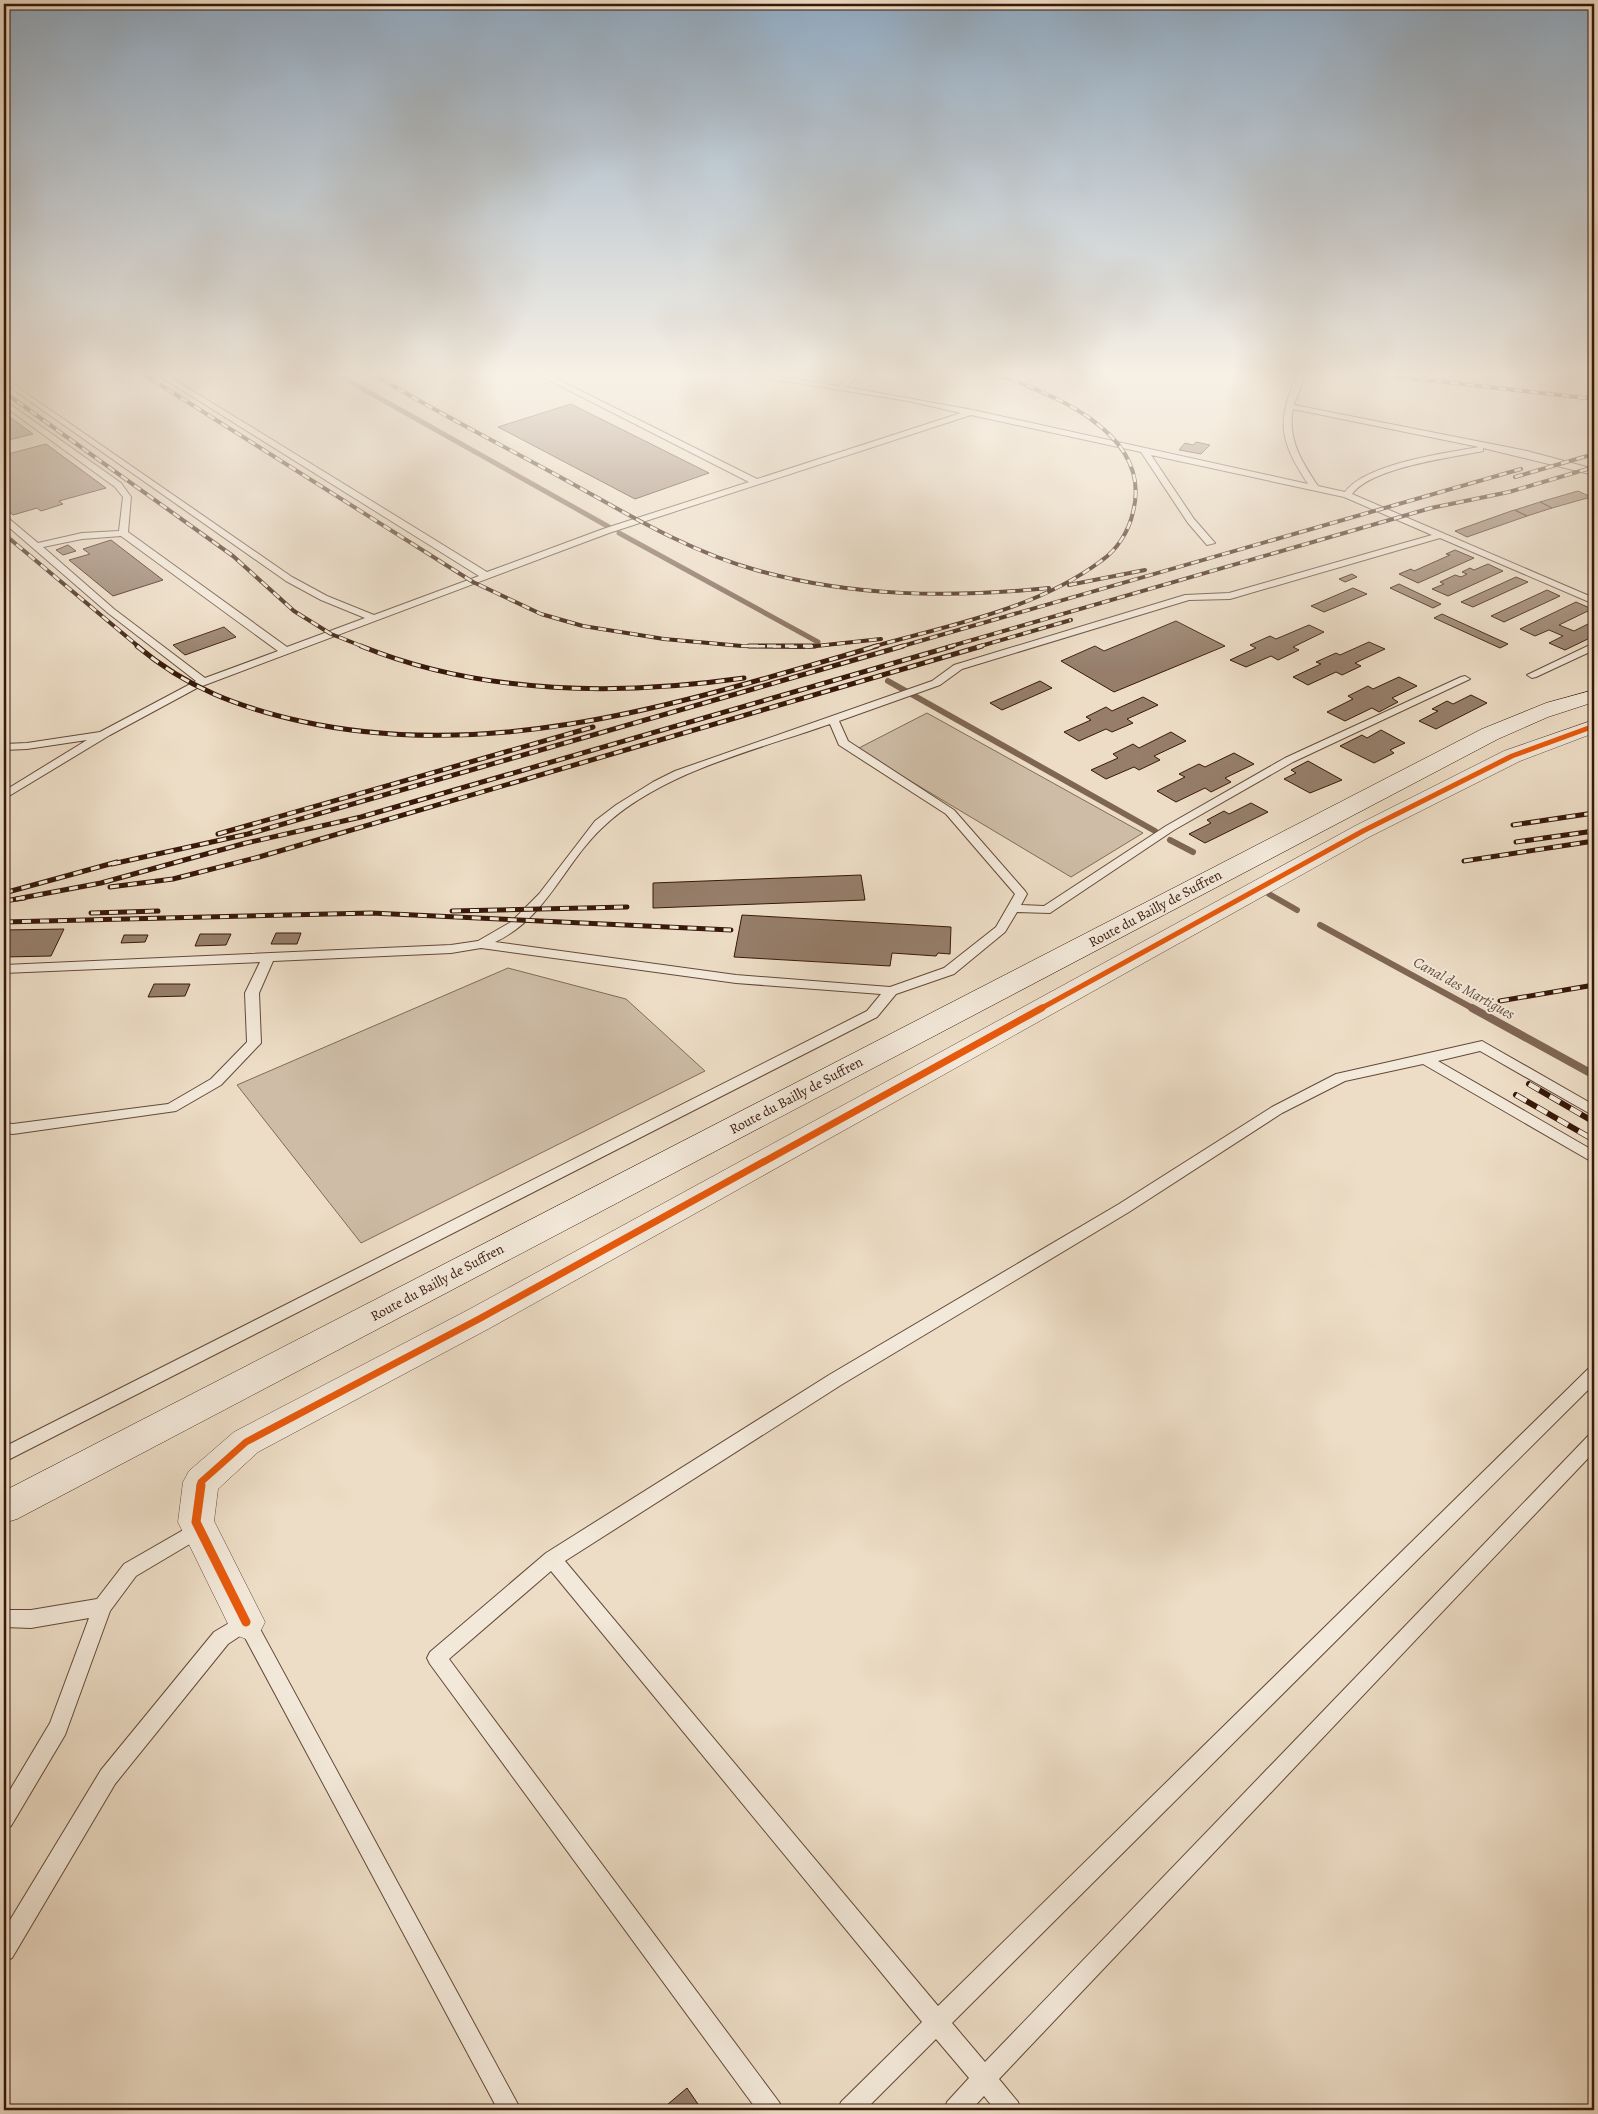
<svg xmlns="http://www.w3.org/2000/svg" width="1598" height="2114" viewBox="0 0 1598 2114" font-family="Alegreya,serif">
<rect width="100%" height="100%" fill="#edddc6"/>
<filter id="stains"><feTurbulence type="fractalNoise" baseFrequency=".004" numOctaves="4"/><feColorMatrix values="0 0 0 0 .2 0 0 0 0 .09 0 0 0 0 .02 0 0 0 .5 -.17"/></filter>
<radialGradient id="worn" r=".72"><stop offset=".6" stop-color="#630" stop-opacity="0"/><stop offset="1" stop-color="#630" stop-opacity=".3"/></radialGradient>
<!-- green -->
<g fill="#cebca6" stroke="#826a58">
<path d="M927,713L1143,833L1071,877L857,749Z"/>
<path d="M508,968L626,999L705,1071L361,1243L237,1085Z"/>
</g>
<g fill="none" stroke-linecap="round" stroke-linejoin="round">
<!-- stream-far2 -->
<g stroke="#7f6654" stroke-width="5">
<path d="M333,372L609,527"/>
<path d="M619,533L818,642"/>
</g>
<!-- stream-far1 -->
<g stroke="#7f6654" stroke-width="6">
<path d="M888,681L1155,831"/>
<path d="M1170,840L1193,852"/>
<path d="M1269,894L1297,910"/>
<path d="M1320,925L1474,1009"/>
</g>
<!-- stream -->
<path stroke="#7f6654" stroke-width="8" d="M1472,1008L1594,1075"/>
</g>
<!-- building -->
<g fill="#967e6b" stroke="#371809">
<path d="M1514,372H1528L1537,377L1526,378Z"/>
<path d="M571,404L709,473L635,499L498,427Z"/>
<path d="M4,413L33,434L4,441Z"/>
<path d="M1196,442L1210,445L1201,454L1179,450L1185,443L1193,445Z"/>
<path d="M46,444L106,488L59,501L63,504L41,511L37,508L13,515L4,507V455Z"/>
<path d="M1578,491L1591,497L1552,508L1540,502Z"/>
<path d="M1540,502L1552,508L1527,516L1515,510Z"/>
<path d="M1514,510L1527,516L1467,537L1455,531Z"/>
<path d="M111,540L163,580L113,596L69,560L90,554L83,549Z"/>
<path d="M68,545L76,551L63,555L56,550Z"/>
<path d="M1455,550L1474,558L1418,583L1399,574L1411,569L1414,571L1450,555L1446,554Z"/>
<path d="M1488,564L1503,571L1448,596L1432,589L1444,584L1440,582L1455,575L1461,577L1467,574L1462,572L1470,568L1474,570Z"/>
<path d="M1352,574L1357,577L1345,582L1339,579Z"/>
<path d="M1516,577L1528,582L1473,607L1461,602Z"/>
<path d="M1399,584L1441,604L1433,608L1390,588Z"/>
<path d="M1353,588L1367,594L1324,612L1311,606Z"/>
<path d="M1547,590L1560,596L1504,622L1491,616Z"/>
<path d="M1576,602L1592,609L1559,625L1574,631L1594,621V636L1565,650L1549,643L1563,636L1549,630L1535,636L1520,629Z"/>
<path d="M1442,614L1508,644L1500,648L1434,618Z"/>
<path d="M1176,621L1225,646L1114,692L1061,661L1095,646L1104,651Z"/>
<path d="M1309,625L1324,632L1293,647L1299,650L1278,660L1271,656L1246,667L1230,660L1256,648L1250,645L1270,636L1276,639Z"/>
<path d="M224,627L236,637L185,655L173,645Z"/>
<path d="M1369,642L1385,649L1355,663L1361,666L1342,675L1336,672L1308,685L1293,677L1321,664L1316,662L1336,653L1340,655Z"/>
<path d="M1399,677L1417,686L1392,698L1398,702L1379,712L1372,708L1345,721L1327,712L1353,699L1348,696L1368,686L1373,689Z"/>
<path d="M1040,681L1052,688L1002,710L990,703Z"/>
<path d="M1471,695L1487,703L1436,729L1419,721L1438,711L1432,709L1447,701L1453,704Z"/>
<path d="M1143,697L1158,705L1127,719L1133,723L1112,732L1106,729L1079,741L1064,732L1091,720L1086,717L1106,707L1112,711Z"/>
<path d="M1381,730L1405,743L1390,750L1394,753L1374,763L1340,746L1362,735L1367,738Z"/>
<path d="M1171,732L1186,741L1154,756L1160,760L1139,770L1134,767L1106,779L1091,770L1118,758L1113,754L1133,744L1139,748Z"/>
<path d="M1234,753L1254,764L1225,778L1231,782L1211,792L1205,788L1176,802L1157,791L1185,777L1179,774L1199,764L1205,767Z"/>
<path d="M1308,761L1342,780L1310,793L1284,779L1296,773L1291,770Z"/>
<path d="M1251,803L1268,812L1205,843L1189,834L1211,823L1207,820L1224,811L1229,814Z"/>
<path d="M861,875L865,900L653,908V883Z"/>
<path d="M742,915L951,927L950,954L938,953L936,956L892,953L890,966L734,957Z"/>
<path d="M64,929L51,956L4,957V930Z"/>
<path d="M276,933H301L297,944H271Z"/>
<path d="M200,934H231L226,945L195,946Z"/>
<path d="M124,935H148L145,942L121,943Z"/>
<path d="M154,984H190L185,996L148,997Z"/>
<path d="M687,2088L702,2110H661Z"/>
</g>
<g fill="none" stroke-linecap="round" stroke-linejoin="round">
<defs>
<g id="lane">
<path d="M153,372H162L487,572L603,529L749,482L533,372H543L757,479L961,413L908,401L730,372H749L838,386L853,372H862L846,387L973,410L1308,484C1278,438 1277,422 1298,372H1306L1294,405L1527,451L1594,469V475L1483,448V451C1450,458 1372,467 1352,494L1594,598V604L1440,538L1230,599L1189,600L962,669L940,685L839,721L848,741L954,810L1025,891L1027,894L1021,905L1044,906L1166,826L1285,758L1461,677L1465,676L1470,679L1293,762L1174,830L1050,913L1017,912L1005,932L954,974L896,994L877,1017L4,1462V1447L867,1011L881,994L736,983L481,948L451,953L273,961L259,993L261,1043L221,1085L176,1111L13,1134L4,1133V1123L13,1124L168,1104L211,1079L247,1042L245,993L260,962L4,973V965L451,945L478,941L511,922L539,894L595,821L616,805L653,782L675,771L932,681L954,665L1185,595L1229,593L1432,535L1344,497L1151,455L1194,519L1215,543L1207,545L1188,523L1141,452L971,415L609,533L197,688L110,735L4,799V791L87,740L27,749L4,750V744L27,743L100,732L196,681L108,613L4,523V516L7,517L38,543L82,533L119,531L123,497L115,487L4,406V400L121,483L131,497L128,532L287,647L365,618L321,600L286,581L4,383V378L292,577L327,596L374,615L479,576ZM1293,409L1479,447C1445,453 1365,464 1345,492L1318,486C1302,462 1287,439 1293,409ZM121,536L278,651L205,678L114,609L43,547L82,539ZM830,724L839,745L946,814L1015,894L996,927L944,968L890,987L736,975L495,942C547,918 564,863 603,827C661,772 756,750 830,724Z"/>
<path d="M1594,643V650L1536,677L1532,678L1527,675Z"/>
<path d="M1482,1041L1594,1105V1116L1480,1051L1438,1061L1594,1151V1163L1423,1064L1345,1081L1282,1113L1129,1212L841,1385L565,1561L938,2006L1588,1369L1594,1367V1384L952,2023L985,2062L1588,1436L1594,1434V1452L999,2079L1018,2102L1021,2110H995L984,2096L971,2110H944L947,2102L969,2078L936,2039L865,2110H838L841,2102L922,2022L551,1571L449,1659L779,2102L783,2110H757L430,1664L427,1658L430,1652L546,1553L829,1375L1119,1204L1272,1107L1336,1074Z"/>
<path d="M199,1521L205,1523L208,1529L205,1535L136,1576L110,1611L65,1735L11,1826L4,1829V1800L50,1723L89,1618L31,1628L4,1627V1610H31L97,1599L124,1564Z"/>
<path d="M246,1613L253,1616L521,2110H498L243,1634L228,1644L115,1784L12,1958L4,1961V1930L101,1770L214,1632Z"/>
</g>
<path id="street" d="M1594,720V733L1520,761L1371,836L490,1328L258,1452L218,1489L214,1521L265,1622L259,1634L246,1639L233,1634L178,1522L183,1482L189,1471L234,1432L468,1310L1355,826L1504,751Z"/>
<path id="secondary" d="M1594,690V702L1548,717L1498,739L17,1519L4,1523V1491L1482,729L1546,703Z"/>
</defs>
<!-- lane casing -->
<use href="#lane" stroke="#644938" stroke-width="2"/>
<!-- street casing -->
<use href="#street" stroke="#644938" stroke-width="1"/>
<!-- secondary casing -->
<use href="#secondary" stroke="#371809" stroke-width="1"/>
<!-- lane -->
<use href="#lane" fill="#f3e9da" fill-rule="evenodd"/>
<!-- street -->
<use href="#street" fill="#f3e9da" fill-rule="evenodd"/>
<!-- secondary -->
<use href="#secondary" fill="#f3e9da" fill-rule="evenodd"/>
<defs>
<g id="rail-far2">
<path d="M140,372L473,582L541,614L583,626L664,639L742,646L807,647L881,639"/>
<path d="M370,372C432,410 498,443 562,478C624,512 687,551 756,570C852,597 951,598 1049,588"/>
<path d="M1355,372L1594,399"/>
<path d="M4,392L233,556L294,611L331,634L364,647"/>
<path d="M1515,477L1587,456"/>
<path d="M4,534L139,647"/>
<path d="M1069,585L1145,570"/>
<path d="M872,647C949,625 1035,610 1101,561C1117,550 1129,531 1133,512C1154,431 1047,391 988,372"/>
<path d="M899,647L1521,469"/>
<path d="M948,647L1431,508L1509,492L1594,467"/>
<path d="M977,647L1071,620"/>
</g>
<g id="rail-far1">
<path d="M137,646C187,688 238,707 300,721C497,765 690,700 877,646"/>
<path d="M361,646C482,695 617,696 744,678"/>
<path d="M749,646H815"/>
<path d="M1513,825L1594,813"/>
<path d="M218,834L593,727"/>
<path d="M1516,842L1594,831"/>
<path d="M1464,861L1594,841"/>
<path d="M112,864L248,834L903,646"/>
<path d="M110,887L173,879L259,857L982,646"/>
<path d="M4,893L117,862"/>
<path d="M16,899L101,883L246,843L361,817L953,646"/>
<path d="M4,901L24,898"/>
<path d="M452,911L627,907"/>
<path d="M91,913L158,911"/>
<path d="M4,922L371,913L731,930"/>
<path d="M1500,1001L1594,985"/>
</g>
<g id="rail">
<path d="M1529,1084L1594,1122"/>
<path d="M1516,1095L1594,1140"/>
</g>
</defs>
<!-- rail-far2 casing -->
<use href="#rail-far2" stroke="#371809" stroke-width="4"/>
<!-- rail-far1 casing -->
<use href="#rail-far1" stroke="#371809" stroke-width="5"/>
<!-- rail casing -->
<use href="#rail" stroke="#371809" stroke-width="6"/>
<!-- rail-far2 -->
<use href="#rail-far2" stroke="#f3e9da" stroke-width="2.5" stroke-dasharray="8" stroke-linecap="butt"/>
<!-- rail-far1 -->
<use href="#rail-far1" stroke="#f3e9da" stroke-width="3" stroke-dasharray="9" stroke-linecap="butt"/>
<!-- rail -->
<use href="#rail" stroke="#f3e9da" stroke-width="4.5" stroke-dasharray="12" stroke-linecap="butt"/>
<defs>
<path id="cycleway-far2" d="M1040,1009L1363,831L1512,756L1594,726"/>
<path id="cycleway-far1" d="M200,1486L201,1482L246,1442L479,1319L1042,1008"/>
<path id="cycleway" d="M201,1485L196,1522L246,1622"/>
</defs>
<!-- cycleway-far2 casing -->
<use href="#cycleway-far2" stroke="#f3e9da" stroke-width="8"/>
<!-- cycleway-far1 casing -->
<use href="#cycleway-far1" stroke="#f3e9da" stroke-width="10"/>
<!-- cycleway casing -->
<use href="#cycleway" stroke="#f3e9da" stroke-width="12"/>
<!-- cycleway-far2 -->
<use href="#cycleway-far2" stroke="#e8590c" stroke-width="5"/>
<!-- cycleway-far1 -->
<use href="#cycleway-far1" stroke="#e8590c" stroke-width="7"/>
<!-- cycleway -->
<use href="#cycleway" stroke="#e8590c" stroke-width="9"/>
</g>
<!-- sky -->
<linearGradient id="sky" x2="0" y2="1"><stop stop-color="#91aac1"/><stop offset="0.56" stop-color="#f7f0e5"/><stop offset="1" stop-color="#f7f0e5" stop-opacity="0"/></linearGradient>
<rect width="1598" height="668" fill="url(#sky)"/>
<g text-anchor="middle" stroke-width="4" stroke-linejoin="round" paint-order="stroke">
<!-- street labels -->
<g font-size="14" fill="#371809" stroke="#f3e9da">
<text transform="translate(1155 908) rotate(-28)" y="5">Route du Bailly de Suffren</text>
<text transform="translate(796 1095) rotate(-28)" y="5">Route du Bailly de Suffren</text>
<text transform="translate(437 1282) rotate(-28)" y="5">Route du Bailly de Suffren</text>
</g>
<!-- water labels -->
<g font-size="15" font-style="italic" fill="#674c3b" stroke="#f3e9da">
<text transform="translate(1464 988) rotate(29)" y="5">Canal des Martigues</text>
</g>
</g>
<!-- margin -->
<rect width="1598" height="2114" fill="none" stroke="#edddc6" stroke-width="20"/>
<rect x="5" y="5" width="1588" height="2104" fill="none" stroke="#371809" stroke-width="2.5"/>
<rect x="10" y="10" width="1578" height="2094" fill="none" stroke="#371809"/>
<rect width="100%" height="100%" filter="url(#stains)"/>
<rect width="100%" height="100%" fill="url(#worn)"/>
</svg>
